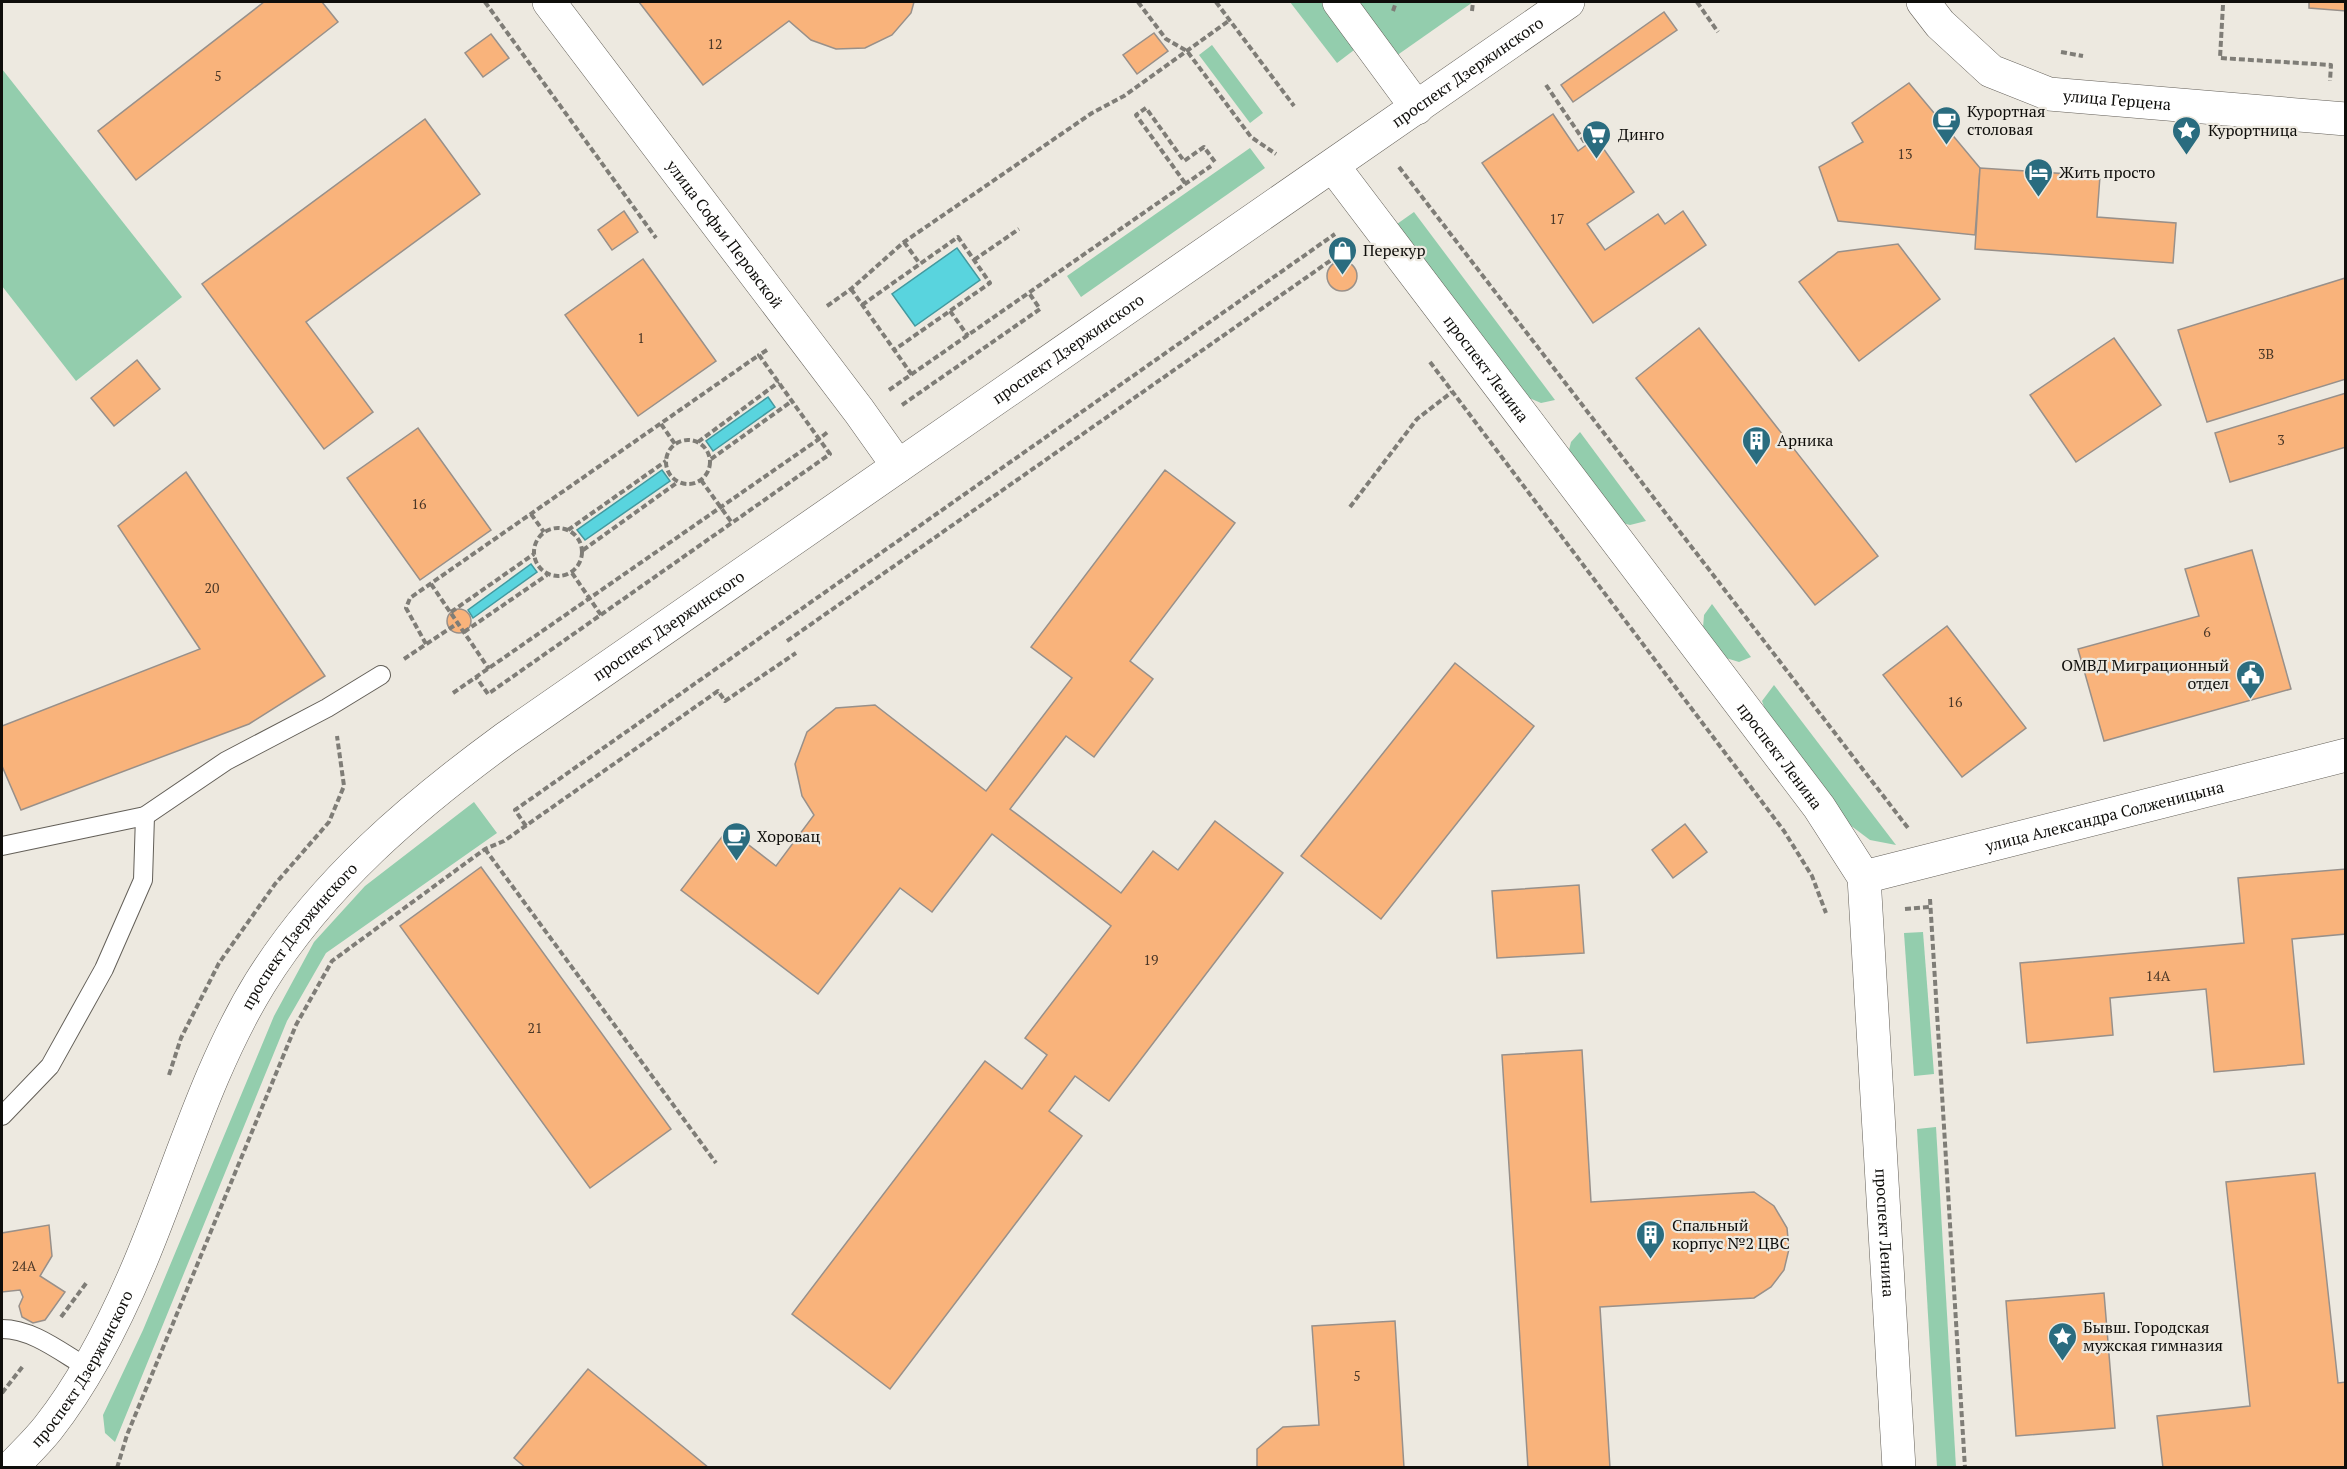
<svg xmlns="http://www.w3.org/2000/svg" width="2347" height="1469" viewBox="0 0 2347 1469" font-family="'PT Serif',serif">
<rect width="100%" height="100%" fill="#ede9e0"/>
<!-- green -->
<g fill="#93cdad">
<path d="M1290,2H1324L1358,47L1337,63Z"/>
<path d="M1355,2H1473L1396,56Z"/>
<path d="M1212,45L1263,113L1250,123L1199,55Z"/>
<path d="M2,69L182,297L76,381L2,286Z"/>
<path d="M1250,148L1265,168L1081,297L1067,276Z"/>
<path d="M1414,212L1555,400L1541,403L1527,397L1397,224Z"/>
<path d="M1580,432L1646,521L1630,525L1619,522L1568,454L1571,442Z"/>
<path d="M1712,604L1751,657L1739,662L1726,658L1703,628L1704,615Z"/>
<path d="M1774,685L1896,845L1870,840L1850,825L1768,718L1762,701Z"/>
<path d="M474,802L497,833L326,953L287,1021L115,1442L105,1433L103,1415L143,1330L274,1016L314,942L365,886Z"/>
<path d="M1923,932L1934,1074L1914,1076L1904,933Z"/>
<path d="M1936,1127L1956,1467H1937L1917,1129Z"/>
</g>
<!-- water -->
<g fill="#59d4de" stroke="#43999f" stroke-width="1.5">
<path d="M957,248L980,280L915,326L892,294Z"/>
<path d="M768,397L775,407L713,451L706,441Z"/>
<path d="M662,470L670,481L585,540L577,530Z"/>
<path d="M531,564L537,572L473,618L468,610Z"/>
</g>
<!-- building -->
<g fill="#f9b37b" stroke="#98908a" stroke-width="1.5">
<path d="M264,2H322L338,22L136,180L98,131Z"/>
<path d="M639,2H914L911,13L892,35L865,48L836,49L811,40L789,21L703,85Z"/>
<path d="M2309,2H2346V11L2309,8Z"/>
<path d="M1664,12L1677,30L1573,102L1561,85Z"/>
<path d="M1154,33L1168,51L1137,74L1123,55Z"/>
<path d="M491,34L509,58L483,77L465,53Z"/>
<path d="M1909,83L1980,168L1975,235L1838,221L1819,167L1863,142L1852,123Z"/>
<path d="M1553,114L1578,151L1596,138L1634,192L1587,224L1605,250L1658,214L1665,224L1683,211L1706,245L1593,323L1482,163Z"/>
<path d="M425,119L480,194L306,322L373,412L324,449L202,284Z"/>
<path d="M1980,168L2100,176L2097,217L2176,223L2173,263L1975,249Z"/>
<path d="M624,211L638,232L612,250L598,230Z"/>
<path d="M1898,244L1940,299L1859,361L1799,282L1838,252Z"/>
<path d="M643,259L716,361L638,416L565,315Z"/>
<circle cx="1342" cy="276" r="15"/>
<path d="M2345,278L2346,379L2207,422L2178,330Z"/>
<path d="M1699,328L1878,556L1815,605L1636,378Z"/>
<path d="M2114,338L2161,405L2076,462L2030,395Z"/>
<path d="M137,360L160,389L114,426L91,398Z"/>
<path d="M2346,393V447L2230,482L2215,433Z"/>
<path d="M418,428L491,530L420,580L347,478Z"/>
<path d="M1165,470L1235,523L1130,661L1153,679L1094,757L1066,736L1010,809L1121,893L1153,851L1178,870L1215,821L1283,873L1109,1101L1075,1076L1049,1111L1082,1136L890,1389L792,1314L985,1061L1022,1089L1047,1055L1025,1038L1111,926L992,834L932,912L900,888L818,994L681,890L728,829L776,866L814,815L802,796L795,764L807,732L836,708L875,705L986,791L1072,678L1031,647Z"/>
<path d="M186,472L325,676L249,724L21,810L2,766V726L200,649L118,526Z"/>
<path d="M2252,550L2291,689L2104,741L2078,649L2199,616L2185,569Z"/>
<circle cx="459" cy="621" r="12"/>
<path d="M1947,626L2026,728L1962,777L1883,675Z"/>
<path d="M1455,663L1534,726L1381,919L1301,856Z"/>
<path d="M1685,824L1707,852L1673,878L1652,850Z"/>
<path d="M481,867L671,1129L590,1188L400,926Z"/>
<path d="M2346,869V934L2292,939L2304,1064L2214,1072L2206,989L2110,998L2113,1035L2027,1043L2020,963L2244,943L2238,878Z"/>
<path d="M1579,885L1584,953L1497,958L1492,891Z"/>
<path d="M1582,1050L1591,1202L1754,1192L1774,1206L1787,1228L1789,1249L1784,1270L1771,1287L1754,1298L1600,1307L1610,1468H1528L1502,1055Z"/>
<path d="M2315,1173L2338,1383L2346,1382V1468H2163L2157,1416L2250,1406L2226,1182Z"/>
<path d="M49,1225L52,1256L40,1276L65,1292L45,1320L33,1323L22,1317L19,1306L23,1297L20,1290L2,1292V1233Z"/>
<path d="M2104,1293L2115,1428L2016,1436L2006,1301Z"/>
<path d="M1395,1321L1404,1468H1257V1449L1283,1427L1319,1425L1312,1326Z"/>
<path d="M588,1369L709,1468H526L514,1458Z"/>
</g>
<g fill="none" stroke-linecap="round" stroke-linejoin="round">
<defs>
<g id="lane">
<path d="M2,846L145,816L226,761L327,708L381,675"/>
<path d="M2,1116L50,1066L104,969L143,880L145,816"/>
<path d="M2,1329C33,1329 62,1353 88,1368"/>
</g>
<g id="street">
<path id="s1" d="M549,2L859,411L898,466"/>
<path d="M1339,2L1417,108"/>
<path id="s2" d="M1333,166L1819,807L1864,877L1899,1468"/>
<path id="s3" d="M1864,877L2346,755"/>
</g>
<g id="secondary">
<path id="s4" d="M1923,2L1940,24L1991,71L2049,94L2346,119"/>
<path id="s5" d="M11,1468C24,1454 37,1442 48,1428C89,1376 119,1314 144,1253C181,1163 209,1066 260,983C322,883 413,806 506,738L1568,2"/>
</g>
</defs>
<!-- lane casing -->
<use href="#lane" stroke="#635f58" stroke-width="20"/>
<!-- street casing -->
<use href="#street" stroke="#635f58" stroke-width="34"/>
<!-- secondary casing -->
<use href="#secondary" stroke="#635f58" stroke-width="34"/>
<!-- path -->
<g stroke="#7f7d77" stroke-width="4" stroke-dasharray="6 3" stroke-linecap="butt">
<path d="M485,2L656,238"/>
<path d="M1138,2L1166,39L1187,51L1251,137L1276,154"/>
<path d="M1216,2L1294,106"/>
<path d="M1697,2L1718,32"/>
<path d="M2223,5L2220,58L2331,65L2330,81"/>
<path d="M1393,11L1396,2"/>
<path d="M1472,11L1473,2"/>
<path d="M2061,52L2083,56"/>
<path d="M1546,85L1586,144"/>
<path d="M1399,167L1908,828"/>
<path d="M1185,183L1136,115L1146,108L1184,161L1204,147L1215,162"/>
<path d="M904,242L920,264"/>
<path d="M974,260L1019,229"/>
<path d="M851,289L912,375"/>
<path d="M862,305L958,237L990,283L894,350"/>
<path d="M827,306L851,289L904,242L1092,113L1124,96L1230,20"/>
<path d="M950,311L968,336"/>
<path d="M767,350L759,355L819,439L829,431"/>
<path d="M1430,362L1784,831L1812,876L1826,913"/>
<path d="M889,390L1211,166"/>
<path d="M902,405L1040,309L1029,293"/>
<path d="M661,424L675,444"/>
<circle cx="688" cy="462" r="22"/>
<path d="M698,442L779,382"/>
<path d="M711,459L792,401"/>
<path d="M701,480L732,523"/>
<path d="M1350,507L1417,419L1452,392"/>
<path d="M531,514L544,532"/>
<circle cx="558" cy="552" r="24"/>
<path d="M568,530L666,461"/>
<path d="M583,550L678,482"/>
<path d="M572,573L601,615"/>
<path d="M431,584L489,669"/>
<path d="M451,612L534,554"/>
<path d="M464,632L547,575"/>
<path d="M787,641L1347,249"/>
<path d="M426,644L406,608L410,598L759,355"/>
<path d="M404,659L458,623"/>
<path d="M453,693L819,439L830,454L488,694L476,677"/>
<path d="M526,826L515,810L1335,234"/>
<path d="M485,849L716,1163"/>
<path d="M1930,899L1965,1468"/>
<path d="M1905,909L1930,907"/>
<path d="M169,1075L181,1038L219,963L275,884L329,822L344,786L337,736"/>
<path d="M61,1317L87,1282"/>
<path d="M2,1393L23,1366"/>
<path d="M117,1468L127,1435L296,1025L332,961L485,849L504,841L718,691L725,701L796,653"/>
</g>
<!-- lane -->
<use href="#lane" stroke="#fff" stroke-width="18"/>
<!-- street -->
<use href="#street" stroke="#fff" stroke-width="33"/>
<!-- secondary -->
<use href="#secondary" stroke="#fff" stroke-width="33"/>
</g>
<!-- icons -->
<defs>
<symbol id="cafe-pin" viewBox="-11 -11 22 30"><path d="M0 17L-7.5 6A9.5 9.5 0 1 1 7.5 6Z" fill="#2a6c7f" stroke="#ede9e0"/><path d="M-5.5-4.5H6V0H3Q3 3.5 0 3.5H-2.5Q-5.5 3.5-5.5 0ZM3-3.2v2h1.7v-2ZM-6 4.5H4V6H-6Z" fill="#fff"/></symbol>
<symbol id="sight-pin" viewBox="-11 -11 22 30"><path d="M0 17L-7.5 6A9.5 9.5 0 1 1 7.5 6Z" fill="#2a6c7f" stroke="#ede9e0"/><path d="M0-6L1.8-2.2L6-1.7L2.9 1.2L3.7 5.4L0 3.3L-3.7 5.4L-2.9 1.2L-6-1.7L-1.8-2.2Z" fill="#fff"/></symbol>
<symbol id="supermarket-pin" viewBox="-11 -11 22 30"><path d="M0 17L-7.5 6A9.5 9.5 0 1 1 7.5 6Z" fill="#2a6c7f" stroke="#ede9e0"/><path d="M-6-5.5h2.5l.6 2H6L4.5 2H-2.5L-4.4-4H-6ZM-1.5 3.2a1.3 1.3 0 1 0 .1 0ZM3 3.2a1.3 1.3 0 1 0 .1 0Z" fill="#fff"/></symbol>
<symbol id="hotel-pin" viewBox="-11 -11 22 30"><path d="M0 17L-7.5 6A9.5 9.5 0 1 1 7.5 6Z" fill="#2a6c7f" stroke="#ede9e0"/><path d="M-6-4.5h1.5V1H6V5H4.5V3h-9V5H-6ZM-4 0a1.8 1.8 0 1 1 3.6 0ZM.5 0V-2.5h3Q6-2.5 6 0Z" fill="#fff"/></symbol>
<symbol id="shop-pin" viewBox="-11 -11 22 30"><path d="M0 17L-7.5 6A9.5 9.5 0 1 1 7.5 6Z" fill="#2a6c7f" stroke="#ede9e0"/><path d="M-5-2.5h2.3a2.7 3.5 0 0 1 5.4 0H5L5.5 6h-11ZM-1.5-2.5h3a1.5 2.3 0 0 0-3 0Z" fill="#fff"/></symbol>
<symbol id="building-pin" viewBox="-11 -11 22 30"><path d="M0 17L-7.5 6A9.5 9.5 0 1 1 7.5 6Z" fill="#2a6c7f" stroke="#ede9e0"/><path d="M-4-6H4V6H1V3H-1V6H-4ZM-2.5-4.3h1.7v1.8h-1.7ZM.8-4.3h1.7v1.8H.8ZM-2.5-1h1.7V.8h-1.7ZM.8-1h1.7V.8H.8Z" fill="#fff"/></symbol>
<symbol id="civic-pin" viewBox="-11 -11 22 30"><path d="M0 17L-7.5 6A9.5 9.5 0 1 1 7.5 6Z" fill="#2a6c7f" stroke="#ede9e0"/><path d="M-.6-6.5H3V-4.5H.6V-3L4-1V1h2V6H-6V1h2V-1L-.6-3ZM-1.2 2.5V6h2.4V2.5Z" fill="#fff"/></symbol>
</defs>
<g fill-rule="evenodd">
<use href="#cafe-pin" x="1930" y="104" width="33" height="45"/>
<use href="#sight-pin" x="2170" y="114" width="33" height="45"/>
<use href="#supermarket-pin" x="1580" y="118" width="33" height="45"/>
<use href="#hotel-pin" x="2022" y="156" width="33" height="45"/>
<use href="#shop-pin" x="1326" y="234" width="33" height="45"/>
<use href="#building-pin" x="1740" y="424" width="33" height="45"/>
<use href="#civic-pin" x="2234" y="658" width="33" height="45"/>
<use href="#cafe-pin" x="720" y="820" width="33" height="45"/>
<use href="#building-pin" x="1634" y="1218" width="33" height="45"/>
<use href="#sight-pin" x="2046" y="1320" width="33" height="45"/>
</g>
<g text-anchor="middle" stroke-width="4.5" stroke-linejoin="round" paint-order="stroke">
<!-- number labels -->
<g font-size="14" fill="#4a3727">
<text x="715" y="49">12</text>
<text x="218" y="81">5</text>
<text x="1905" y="159">13</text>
<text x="1557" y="224">17</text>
<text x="641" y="343">1</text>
<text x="2266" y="359">3В</text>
<text x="2281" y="445">3</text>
<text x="419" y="509">16</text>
<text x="212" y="593">20</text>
<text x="2207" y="637">6</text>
<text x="1955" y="707">16</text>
<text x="1151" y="965">19</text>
<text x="2158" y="981">14А</text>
<text x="535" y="1033">21</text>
<text x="24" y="1271">24А</text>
<text x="1357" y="1381">5</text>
</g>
<!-- street labels -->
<g font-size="16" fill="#0f0e0b" stroke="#ede9e0">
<text dy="6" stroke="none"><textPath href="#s5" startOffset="2068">проспект Дзержинского</textPath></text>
<text dy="6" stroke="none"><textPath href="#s4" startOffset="228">улица Герцена</textPath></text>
<text dy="6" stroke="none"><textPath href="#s1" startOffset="291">улица Софьи Перовской</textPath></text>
<text dy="6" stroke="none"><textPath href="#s5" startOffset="1582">проспект Дзержинского</textPath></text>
<text dy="6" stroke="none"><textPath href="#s2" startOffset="254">проспект Ленина</textPath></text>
<text dy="6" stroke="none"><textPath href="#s5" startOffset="1096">проспект Дзержинского</textPath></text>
<text dy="6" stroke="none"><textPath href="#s2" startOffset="740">проспект Ленина</textPath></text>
<text dy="6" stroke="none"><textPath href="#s3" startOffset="248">улица Александра Солженицына</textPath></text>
<text dy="6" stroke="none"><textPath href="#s5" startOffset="610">проспект Дзержинского</textPath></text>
<text dy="6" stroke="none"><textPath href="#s2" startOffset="1244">проспект Ленина</textPath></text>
<text dy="6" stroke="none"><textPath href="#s5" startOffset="123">проспект Дзержинского</textPath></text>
</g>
<!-- poi labels -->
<g font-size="16" fill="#0f0e0b" stroke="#ede9e0" text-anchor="start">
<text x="1967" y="117">Курортная<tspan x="1967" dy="18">столовая</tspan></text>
<text x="2208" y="136">Курортница</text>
<text x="1618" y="140">Динго</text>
<text x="2059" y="178">Жить просто</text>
<text x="1363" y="256">Перекур</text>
<text x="1777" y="446">Арника</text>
<text x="2229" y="671" text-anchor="end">ОМВД Миграционный<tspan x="2229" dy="18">отдел</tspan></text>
<text x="757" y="842">Хоровац</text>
<text x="1672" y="1231">Спальный<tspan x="1672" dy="18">корпус №2 ЦВС</tspan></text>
<text x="2083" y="1333">Бывш. Городская<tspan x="2083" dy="18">мужская гимназия</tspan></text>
</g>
</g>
<!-- border -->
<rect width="2347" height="1469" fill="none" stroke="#0f0e0b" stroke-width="6"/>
</svg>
